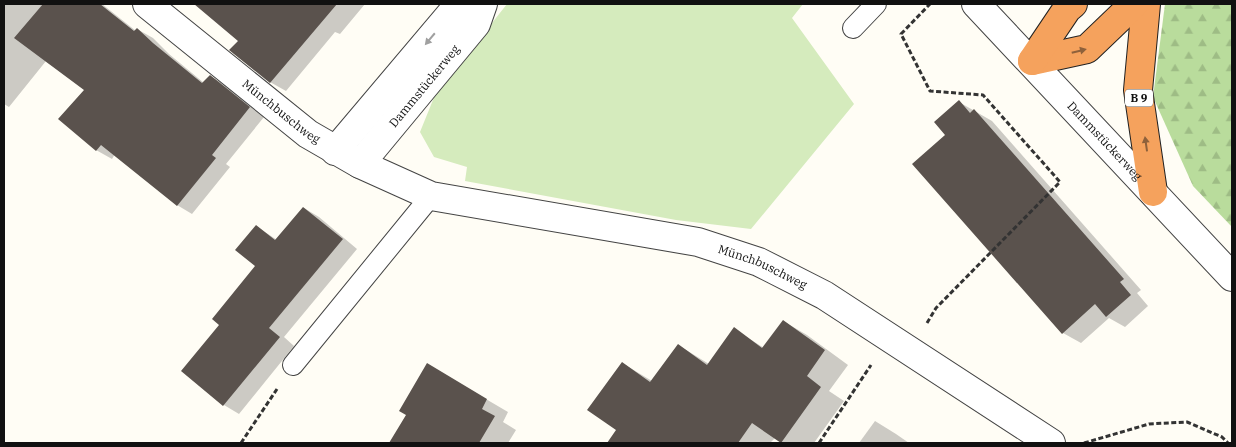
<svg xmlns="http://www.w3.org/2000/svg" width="1236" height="447" viewBox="0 0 1236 447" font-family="'IBM Plex Serif',serif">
<defs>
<pattern id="forest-firs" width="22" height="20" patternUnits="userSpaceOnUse" patternTransform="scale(1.25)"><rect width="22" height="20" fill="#b9dc9c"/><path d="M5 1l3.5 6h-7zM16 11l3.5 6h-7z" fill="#9ebc85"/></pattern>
</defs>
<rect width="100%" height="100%" fill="#fffdf5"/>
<!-- grass -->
<path fill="#d5ebbd" d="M507,4H803L792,18L854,104L751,229L676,220L465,181L467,167L434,157L420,132L435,95Z"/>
<!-- forest -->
<path fill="url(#forest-firs)" d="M1165,4H1232V227L1193,186L1153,97Z"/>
<!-- shadow -->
<g fill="#0003">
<path d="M4,4H102L136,31L137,29L153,38L169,54L204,83L210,76L225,85L264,117L226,164L230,167L192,214L177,205L115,154L112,159L96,150L85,90L46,61L9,107L4,104Z"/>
<path d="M196,4H365L340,34L335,32L286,91L270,82L239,40Z"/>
<path d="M959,102L992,121L1141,290L1137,293L1148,306L1125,327L1109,318L1081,343L1063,333L947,135Z"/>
<path d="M304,208L319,217L357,249L284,337L294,346L239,414L224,405L221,325L257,266L256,226L277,240Z"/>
<path d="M783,321L807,335L848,365L829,391L844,401L814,443H783L775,438L770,443H608L618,430L622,363L652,381L678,345L709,364L734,329L764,348Z"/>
<path d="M428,365L508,412L503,422L516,430L508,443H390L407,414Z"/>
<path d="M875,421L896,434L909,443H859Z"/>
</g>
<!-- building -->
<g fill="#5a524d">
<path d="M43,4H100L134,31L137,28L153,43L202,83L210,75L250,107L212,155L216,158L177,206L101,145L96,151L58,119L84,90L14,38Z"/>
<path d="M194,4H337L270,83L229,50L238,41Z"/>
<path d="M959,100L970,113L974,109L1124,279L1120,282L1131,295L1106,317L1095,304L1062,334L912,164L945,135L934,122Z"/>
<path d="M303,207L343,239L269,328L280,337L223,406L181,371L219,325L212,319L255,266L235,250L256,225L275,240Z"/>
<path d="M783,320L825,350L807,376L821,387L781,443L752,423L738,443H607L616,430L587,410L622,362L650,382L678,344L707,365L734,327L762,348Z"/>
<path d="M427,363L487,399L482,409L495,416L479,443H389L406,415L399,411Z"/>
</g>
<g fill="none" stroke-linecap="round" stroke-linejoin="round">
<defs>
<g id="lane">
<path d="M853,28L876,4"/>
<path d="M293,365L431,196"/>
</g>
<g id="street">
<path id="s1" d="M147,4L308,134L360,164L431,196L698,242L759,262L824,295L1051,443"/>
<path id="s2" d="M976,4L1232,277"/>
<path d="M335,151L455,9L463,4"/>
<path id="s3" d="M360,164L476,24L483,4"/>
</g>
<g id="highway">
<path d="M1146,4L1138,90L1153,192"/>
<path d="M1032,61L1087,49L1134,4"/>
<path d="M1032,61L1067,9L1073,4"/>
</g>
</defs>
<!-- lane casing -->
<use href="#lane" stroke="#444" stroke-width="22"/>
<!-- street casing -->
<use href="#street" stroke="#444" stroke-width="30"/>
<!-- highway casing -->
<use href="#highway" stroke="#222" stroke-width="30"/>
<!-- path -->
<g stroke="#333" stroke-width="3" stroke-dasharray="5 2.5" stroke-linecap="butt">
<path d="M927,323L936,308L1060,182L983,95L930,91L901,34L930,4"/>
<path d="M241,443L277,389"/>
<path d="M819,443L871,365"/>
<path d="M1084,443L1149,424L1187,422L1222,437L1228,443"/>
</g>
<!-- lane -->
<use href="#lane" stroke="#fff" stroke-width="20"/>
<!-- street -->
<use href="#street" stroke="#fff" stroke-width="28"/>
<!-- highway -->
<use href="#highway" stroke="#f5a25d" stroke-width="28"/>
</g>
<!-- one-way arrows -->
<defs><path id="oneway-solid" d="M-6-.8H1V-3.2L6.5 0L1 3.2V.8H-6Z" transform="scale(1.25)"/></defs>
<use fill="#a0a0a0" href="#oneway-solid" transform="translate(430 39) rotate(130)"/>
<g fill="#8e613b">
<use href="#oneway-solid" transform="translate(1079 51) rotate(-14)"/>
<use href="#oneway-solid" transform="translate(1146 144) rotate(-98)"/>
</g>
<g text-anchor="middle" stroke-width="5" stroke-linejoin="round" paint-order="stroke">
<!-- shield labels -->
<rect fill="#fff" stroke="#585858" stroke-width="1" x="1125" y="89.5" width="28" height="17" rx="4"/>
<g font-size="11" font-weight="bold" fill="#111">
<text x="1139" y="102">B 9</text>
</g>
<!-- street labels -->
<g font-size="12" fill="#111" stroke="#fff">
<text dy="4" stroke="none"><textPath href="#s3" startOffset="101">Dammstückerweg</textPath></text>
<text dy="4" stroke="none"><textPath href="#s1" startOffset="172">Münchbuschweg</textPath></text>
<text dy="4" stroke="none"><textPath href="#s2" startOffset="188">Dammstückerweg</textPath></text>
<text dy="4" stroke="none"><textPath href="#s1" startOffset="685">Münchbuschweg</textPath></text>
</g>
</g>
<!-- border -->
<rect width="1236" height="447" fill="none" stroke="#111111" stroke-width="10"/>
</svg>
